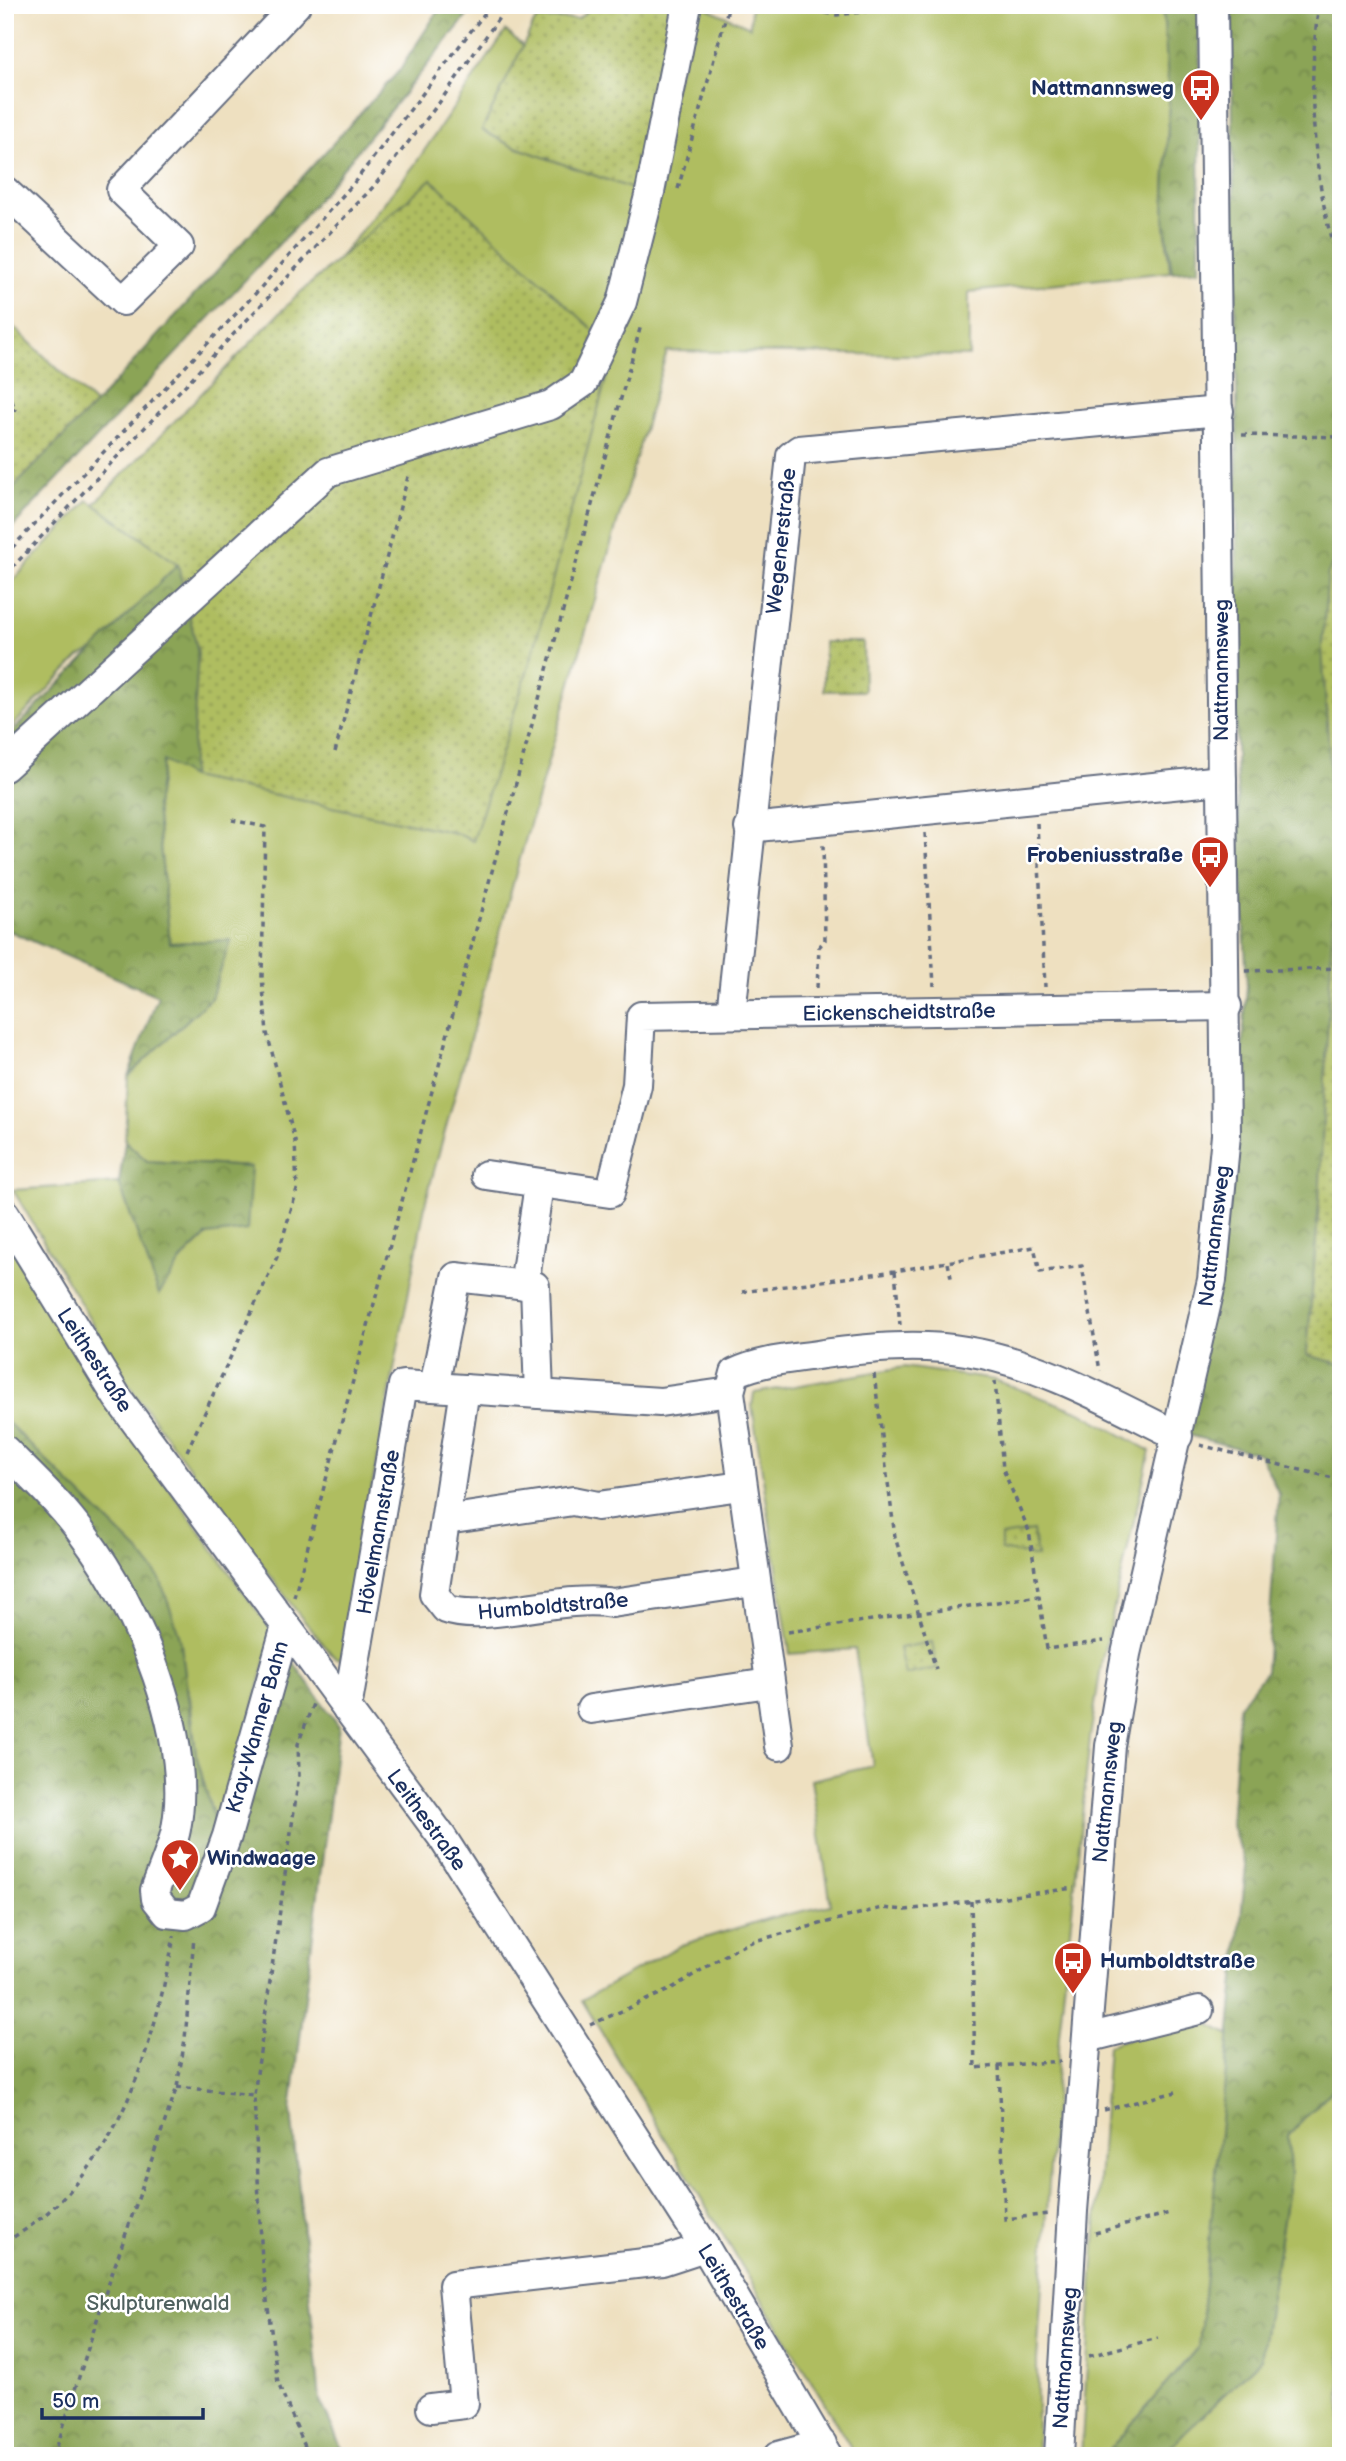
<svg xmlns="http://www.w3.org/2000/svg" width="1346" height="2461" viewBox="0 0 1346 2461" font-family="'Balsamiq Sans',sans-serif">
<defs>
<pattern id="forest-crowns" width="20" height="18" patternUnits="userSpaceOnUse" patternTransform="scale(1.75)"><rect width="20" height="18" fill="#8ba456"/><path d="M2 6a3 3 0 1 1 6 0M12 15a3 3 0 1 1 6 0" fill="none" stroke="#71864a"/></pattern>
<pattern id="park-dots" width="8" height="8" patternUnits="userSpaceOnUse" patternTransform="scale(1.75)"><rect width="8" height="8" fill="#afbd60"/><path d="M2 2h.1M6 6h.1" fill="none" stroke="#8e9a52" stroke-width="1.8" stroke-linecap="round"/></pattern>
</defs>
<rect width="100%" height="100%" fill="#fff"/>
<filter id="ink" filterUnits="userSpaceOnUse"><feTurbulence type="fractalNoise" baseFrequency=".0143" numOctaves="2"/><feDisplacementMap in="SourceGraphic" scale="14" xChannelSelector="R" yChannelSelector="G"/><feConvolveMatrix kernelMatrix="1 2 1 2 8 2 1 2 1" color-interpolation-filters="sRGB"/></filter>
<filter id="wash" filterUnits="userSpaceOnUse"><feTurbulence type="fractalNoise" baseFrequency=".00686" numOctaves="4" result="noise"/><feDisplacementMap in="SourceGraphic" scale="28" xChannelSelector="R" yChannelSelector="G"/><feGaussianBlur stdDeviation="1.57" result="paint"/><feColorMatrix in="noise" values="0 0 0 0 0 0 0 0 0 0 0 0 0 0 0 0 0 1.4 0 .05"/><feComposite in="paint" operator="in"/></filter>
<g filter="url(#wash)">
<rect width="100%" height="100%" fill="#eee0c0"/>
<!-- grass -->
<g fill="#afbd60" stroke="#65765f" stroke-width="2">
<path d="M700,5L750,27L751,5H1163L1169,100L1164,217L1170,272L969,292V356L667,351L519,862L426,1200L358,1561L345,1655L341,1659L334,1657L300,1616L134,1393L13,1190L119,1183L159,1293L183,1258L207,1235L250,1167L147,1161L125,1141L128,1076L211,998L230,940L170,943L156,806L163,760L191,777L456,833L473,840L431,179L337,261L413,167L506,31L523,46L482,130L510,145L641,192Z"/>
<path d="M88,500L178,564L97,648L79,657L5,734V589Z"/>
<path d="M5,1235L109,1404L273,1633L219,1838L196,1754L190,1696L140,1553L5,1420Z"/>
<path d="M904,1367L995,1380L1080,1412L1150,1451L1102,1660L1090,1738L1059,2036L1037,2360V2456H856L582,2000L681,1945L770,1918L831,1905L811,1780L873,1766L855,1649L790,1654L752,1406L754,1393Z"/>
<path d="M1196,2018L1230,2036L1199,2346L1104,2456H1081L1108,2045Z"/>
<path d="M1341,2080V2456H1160L1261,2359L1290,2176L1288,2136Z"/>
</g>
<!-- forest -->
<g fill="url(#forest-crowns)" stroke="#536a5a" stroke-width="2">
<path d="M442,5H476L297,225L5,535V496L95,404L399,71Z"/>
<path d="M1163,5H1200V8L1199,270L1172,272L1164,217L1169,100Z"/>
<path d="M1231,5H1341L1338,86L1341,119V549L1328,573L1322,647L1336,854L1319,1204L1307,1355L1341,1364V2080L1288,2136L1290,2176L1261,2359L1160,2456H1104L1199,2346L1246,1866L1231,1824L1239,1706L1266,1671L1279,1494L1260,1454L1184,1434L1230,1202L1247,986L1236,765L1237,397Z"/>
<path d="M178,564L198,653L191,777L163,761L156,806L170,943L231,940L211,998L128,1076L158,996L5,929V739Z"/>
<path d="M125,1141L147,1161L251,1167L247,1230L207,1235L183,1258L159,1294L119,1183Z"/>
<path d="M5,1420L139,1552L160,1579L180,1637L196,1754L219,1838L288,1655L339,1726L291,2110L320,2400L345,2456H5Z"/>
</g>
<!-- park -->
<g fill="url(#park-dots)" stroke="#65765f" stroke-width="2">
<path d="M594,5H674L641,192L510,145L482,130L534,23L538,19H578Z"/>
<path d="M431,179L614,349L533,653L473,841L456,833L191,777L198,653L178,564L94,504L295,297Z"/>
<path d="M5,319L95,404L5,496Z"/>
<path d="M1341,549V1364L1307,1355L1319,1204L1336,854L1322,647L1328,573Z"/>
<path d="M824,642H863L864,691H824Z"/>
<path d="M1033,1531L1037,1557L1001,1550V1536Z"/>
<path d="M932,1642L937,1668L905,1675L899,1648Z"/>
</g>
</g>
<g filter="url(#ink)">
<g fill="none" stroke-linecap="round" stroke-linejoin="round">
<defs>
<g id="minor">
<path d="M5,191L123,301L179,246L121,190L296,5"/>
<path d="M5,767L328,472L551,405L583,383L622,302L650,192L687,5"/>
<path d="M749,828L1222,780"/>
<path d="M731,1014L791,456L799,450L1219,411"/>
<path d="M486,1175L610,1193L637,1085L641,1016L1227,1006"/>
<path d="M5,1214L117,1397L442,1837L705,2247L828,2456"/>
<path d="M524,1285L539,1185"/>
<path d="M434,1387L456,1277L535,1286L539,1394"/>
<path d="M465,1389L434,1594L446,1609C486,1624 562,1594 612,1603L754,1582"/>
<path d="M5,1450C33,1478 61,1504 84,1536C139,1609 193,1738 176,1829C172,1850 162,1870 155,1890L156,1899L167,1913L186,1915L201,1907L227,1836L286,1626"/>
<path d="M446,1520L573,1501L598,1506L741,1486"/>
<path d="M347,1709L403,1385L660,1402L730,1392"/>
<path d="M591,1709L769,1683"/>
<path d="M779,1746L730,1392L735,1373C762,1360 793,1359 823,1354C870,1348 919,1343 966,1351C1041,1363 1111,1403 1178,1436"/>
<path d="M1087,2038L1199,2010"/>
<path d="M431,2408L464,2404L453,2285L662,2261L705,2247"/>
<path d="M778,2456L822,2444"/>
<path d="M1059,2456L1073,2211L1110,1746L1126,1654L1212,1280L1226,1135L1213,5"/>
</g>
</defs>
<!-- minor casing -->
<use href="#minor" stroke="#656d80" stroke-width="32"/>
<!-- path -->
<g stroke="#656d80" stroke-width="3.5" stroke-dasharray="5 5" stroke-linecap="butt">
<path d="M776,5L837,15L921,5"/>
<path d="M1319,5C1305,97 1315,187 1341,276"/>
<path d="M678,189L729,5"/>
<path d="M5,381L15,410H5"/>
<path d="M1242,435L1341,437"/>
<path d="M5,555L255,294L353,184L491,5"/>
<path d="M5,575L374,186L439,103L508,5"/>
<path d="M335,752L409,473"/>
<path d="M1037,823L1045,987"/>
<path d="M925,833L934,986"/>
<path d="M1246,971L1341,968"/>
<path d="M817,988L819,947L825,940L823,844"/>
<path d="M948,1263L952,1282"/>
<path d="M895,1271L900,1325"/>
<path d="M742,1292L895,1271L1034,1247L1040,1272L1082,1266L1100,1371"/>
<path d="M874,1374L895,1537L936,1669"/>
<path d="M995,1381L1003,1469L1029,1531L1047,1649L1104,1641"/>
<path d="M1200,1445L1341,1480"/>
<path d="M187,1451L277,1257L297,1190L295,1141L267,1033L262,976L265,827L232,820"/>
<path d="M294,1597L641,325"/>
<path d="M788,1632L1039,1596"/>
<path d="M971,1901L975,2068L1061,2061"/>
<path d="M590,2025L669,1990L737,1948L754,1941L882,1908L906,1910L1074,1888"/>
<path d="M999,2066L1005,2219L1049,2214"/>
<path d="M177,2087L254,2095"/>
<path d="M1104,2110L1176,2092"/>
<path d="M1095,2233L1170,2213"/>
<path d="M5,2242C117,2180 152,2053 174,1936"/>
<path d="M1089,2356L1158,2338"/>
<path d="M54,2456L108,2285L177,2087L185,2039L194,1937"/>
<path d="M309,2456L278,2383L262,2262L254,2095L299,1775L298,1744L313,1704"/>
</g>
<!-- minor -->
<use href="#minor" stroke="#fff" stroke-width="28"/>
</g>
</g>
<!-- icons -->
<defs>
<symbol id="bus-pin" viewBox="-11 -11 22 30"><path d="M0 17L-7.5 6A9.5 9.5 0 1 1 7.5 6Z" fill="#c8321e" stroke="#fff"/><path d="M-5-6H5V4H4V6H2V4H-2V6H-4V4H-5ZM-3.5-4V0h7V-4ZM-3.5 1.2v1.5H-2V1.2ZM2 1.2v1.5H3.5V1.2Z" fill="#fff"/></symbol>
<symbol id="sight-pin" viewBox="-11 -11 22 30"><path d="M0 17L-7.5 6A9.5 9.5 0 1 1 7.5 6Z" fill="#c8321e" stroke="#fff"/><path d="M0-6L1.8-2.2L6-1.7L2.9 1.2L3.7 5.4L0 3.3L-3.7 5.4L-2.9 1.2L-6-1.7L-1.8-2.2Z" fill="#fff"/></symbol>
</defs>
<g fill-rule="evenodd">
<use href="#bus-pin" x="1179" y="66" width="44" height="60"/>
<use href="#bus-pin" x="1188" y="833" width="44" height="60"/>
<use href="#sight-pin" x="158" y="1836" width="44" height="60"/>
<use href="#bus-pin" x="1051" y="1939" width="44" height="60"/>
</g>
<g text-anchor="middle" stroke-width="5" stroke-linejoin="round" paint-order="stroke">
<!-- poi labels -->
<g font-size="21" font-weight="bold" fill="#1b2f5e" stroke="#fff" text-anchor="end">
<text x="1174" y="95">Nattmannsweg</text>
<text x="1183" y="862">Frobeniusstraße</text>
<text x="207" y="1865" text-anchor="start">Windwaage</text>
<text x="1100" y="1968" text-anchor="start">Humboldtstraße</text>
</g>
<!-- street labels -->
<g font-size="21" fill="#1b2f5e" stroke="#fff">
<text transform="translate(781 541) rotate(-84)" y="7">Wegenerstraße</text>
<text transform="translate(1221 670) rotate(-90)" y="7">Nattmannsweg</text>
<text transform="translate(899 1012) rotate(-1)" y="7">Eickenscheidtstraße</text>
<text transform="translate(1214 1236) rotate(-83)" y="7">Nattmannsweg</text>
<text transform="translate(95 1360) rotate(57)" y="7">Leithestraße</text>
<text transform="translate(378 1532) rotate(-80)" y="7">Hövelmannstraße</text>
<text transform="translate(553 1606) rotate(-5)" y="7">Humboldtstraße</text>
<text transform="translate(257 1727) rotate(-74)" y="7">Kray-Wanner Bahn</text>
<text transform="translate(1107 1792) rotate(-84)" y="7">Nattmannsweg</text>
<text transform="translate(427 1820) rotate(54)" y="7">Leithestraße</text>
<text transform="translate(734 2297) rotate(59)" y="7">Leithestraße</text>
<text transform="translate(1065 2358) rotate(-86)" y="7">Nattmannsweg</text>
</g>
<!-- park labels -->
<g font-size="21" fill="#4f615f" stroke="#fff">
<text x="158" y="2310">Skulpturenwald</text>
</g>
</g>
<!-- margin -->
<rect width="1346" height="2461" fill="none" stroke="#fff" stroke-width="28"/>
<!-- scale -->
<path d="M42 2408v10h161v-10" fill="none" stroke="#1b2f5e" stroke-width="3.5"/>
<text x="52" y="2408" font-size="21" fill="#1b2f5e" stroke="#ffffff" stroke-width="5" paint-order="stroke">50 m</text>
</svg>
